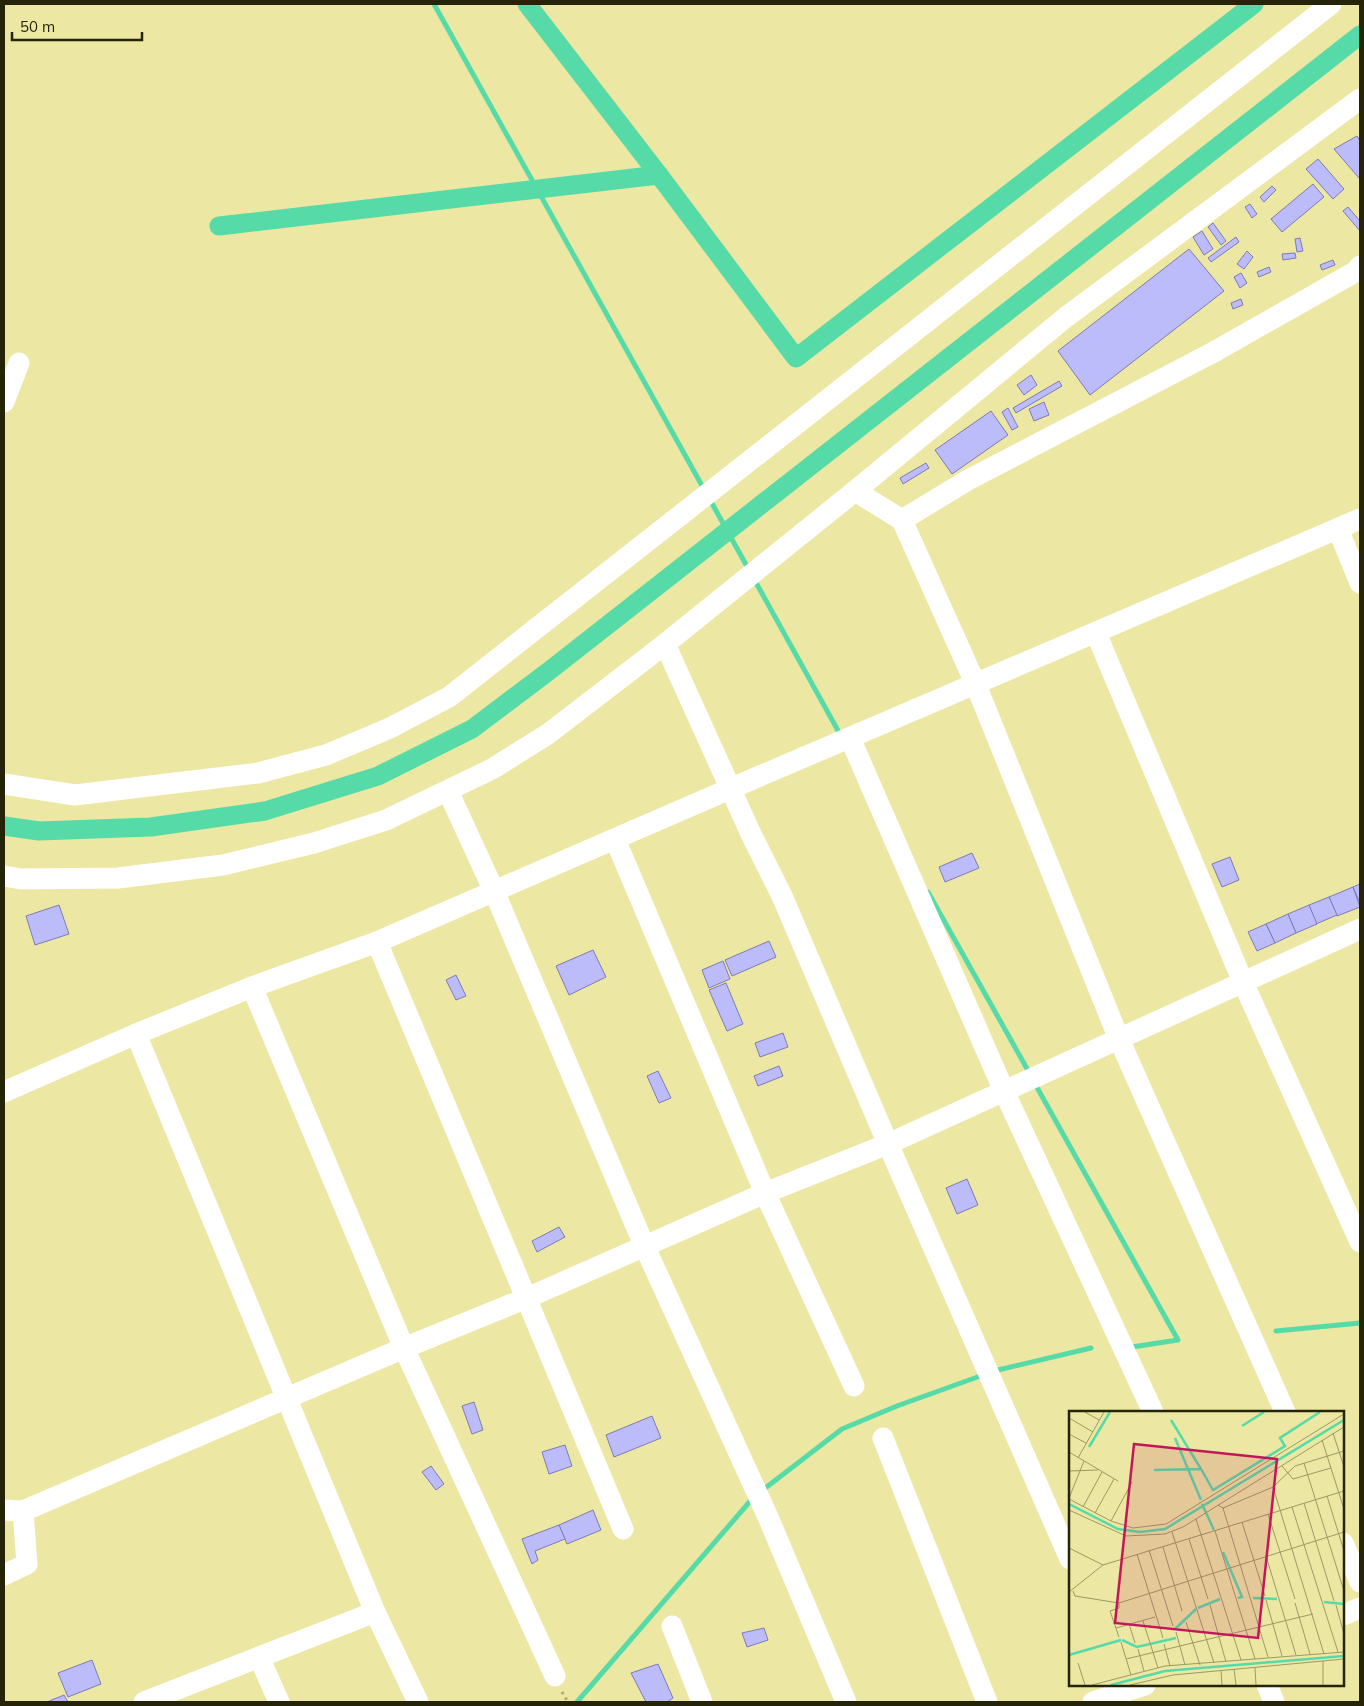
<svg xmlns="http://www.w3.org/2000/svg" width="1364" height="1706" viewBox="0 0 1364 1706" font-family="Mulish,sans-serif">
<rect width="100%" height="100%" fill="#ece7a2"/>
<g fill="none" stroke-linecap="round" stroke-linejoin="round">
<!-- stream -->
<g stroke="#56dba8" stroke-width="5">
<path d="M434,4L705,491"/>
<path d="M709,498L749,570"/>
<path d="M754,579L841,736"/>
<path d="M928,892L1030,1074"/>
<path d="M1034,1082L1178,1340L1132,1347"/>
<path d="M1276,1331L1360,1323"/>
<path d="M998,1370L1091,1348"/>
<path d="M764,1489L842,1429L897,1406L983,1375"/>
<path d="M577,1702L752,1499"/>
</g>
<!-- canal -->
<g stroke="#56dba8" stroke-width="19">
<path d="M527,4L659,175"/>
<path d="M219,226L659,175L796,358L1254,4"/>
<path d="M4,826L39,831L151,827L265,811L378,776L472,729L549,671L1360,35"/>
</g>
</g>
<!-- building -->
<g fill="#bcbcfb" stroke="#7d7bb6">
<path d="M1357,136L1360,141V176L1359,178L1334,149Z"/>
<path d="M1318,159L1344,189L1333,199L1306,169Z"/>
<path d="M1313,184L1324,197L1282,232L1271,219Z"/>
<path d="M1272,186L1276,190L1264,202L1260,197Z"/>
<path d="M1250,204L1257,214L1252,218L1245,207Z"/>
<path d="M1348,207L1360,221V231L1343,211Z"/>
<path d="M1213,223L1226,241L1221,245L1208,227Z"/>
<path d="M1202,231L1213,249L1204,255L1193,237Z"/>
<path d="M1236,237L1239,242L1211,262L1208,258Z"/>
<path d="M1300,238L1303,251L1297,252L1295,239Z"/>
<path d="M1189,249L1224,291L1090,395L1058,351Z"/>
<path d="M1247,251L1253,257L1244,269L1237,264Z"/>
<path d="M1295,253L1296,258L1283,260L1282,254Z"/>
<path d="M1333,260L1335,265L1322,270L1320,265Z"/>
<path d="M1269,267L1271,272L1259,277L1257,272Z"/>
<path d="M1241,273L1247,283L1240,288L1234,277Z"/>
<path d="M1241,299L1243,305L1233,309L1231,303Z"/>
<path d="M1031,375L1037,385L1024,395L1017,385Z"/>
<path d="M1059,381L1062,386L1016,413L1013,408Z"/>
<path d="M1044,402L1049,415L1034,421L1029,409Z"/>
<path d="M1008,408L1018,427L1012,430L1002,412Z"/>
<path d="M991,411L1008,435L952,474L935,450Z"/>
<path d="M926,463L929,468L903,484L900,478Z"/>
<path d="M972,853L979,868L945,882L939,867Z"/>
<path d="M1230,857L1239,880L1222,887L1212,864Z"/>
<path d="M1360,884V903L1353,887Z"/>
<path d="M1353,887L1360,907L1337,916L1329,897Z"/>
<path d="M1329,897L1337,915L1316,924L1309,905Z"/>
<path d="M59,905L69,934L35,945L26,916Z"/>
<path d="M1309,905L1317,924L1296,933L1288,914Z"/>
<path d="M1288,914L1296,933L1275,943L1266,924Z"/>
<path d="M1266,924L1275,943L1257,951L1248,932Z"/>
<path d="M769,941L776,957L732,976L725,960Z"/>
<path d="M593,950L606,977L569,995L556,966Z"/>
<path d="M723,961L730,979L709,988L702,970Z"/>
<path d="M456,975L466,996L456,1000L446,980Z"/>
<path d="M726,983L743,1024L727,1031L709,990Z"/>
<path d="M783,1033L788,1047L760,1057L755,1043Z"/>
<path d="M779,1066L783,1076L758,1086L754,1076Z"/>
<path d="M658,1071L671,1098L659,1103L647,1076Z"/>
<path d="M967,1179L978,1205L957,1214L946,1188Z"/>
<path d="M559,1227L565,1237L537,1252L532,1241Z"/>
<path d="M474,1402L483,1430L472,1434L462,1406Z"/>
<path d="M652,1416L661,1438L614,1457L606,1435Z"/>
<path d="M565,1445L572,1466L549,1474L542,1452Z"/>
<path d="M431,1466L444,1484L436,1490L422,1472Z"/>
<path d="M593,1510L601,1530L567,1544L559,1525Z"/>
<path d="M559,1525L565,1539L535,1551L538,1560L532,1564L522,1539Z"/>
<path d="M764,1628L768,1640L747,1647L742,1633Z"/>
<path d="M92,1660L101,1684L68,1697L58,1673Z"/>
<path d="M658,1664L673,1698L667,1702H646L631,1673Z"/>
<path d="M64,1695L68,1702H47Z"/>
</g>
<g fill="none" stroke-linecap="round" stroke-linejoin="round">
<!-- path -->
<path stroke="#ada971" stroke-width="3" stroke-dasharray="2.5 4" stroke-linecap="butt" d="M562,1692L568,1702"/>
<!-- minor -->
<g stroke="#fff" stroke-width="21">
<path d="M4,402L19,363"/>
<path d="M855,491L902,520L976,685L1119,1039L1285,1412"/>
<path d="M902,520L968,480L1212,353L1355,272L1360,266"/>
<path d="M1338,529L1360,583"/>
<path d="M1096,633L1243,982L1360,1242"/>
<path d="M665,644L751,834L782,896L888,1144L1070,1559"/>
<path d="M850,738L1004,1091L1153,1412"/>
<path d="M4,784L75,795L258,773L326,755L390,728L449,697L1331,4"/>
<path d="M448,791L494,891L644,1245L768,1517L846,1702"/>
<path d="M615,839L765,1193L854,1386"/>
<path d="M4,876L21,879L118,878L223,865L314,843L386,820L492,769L548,734L665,644L855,491L1066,317L1360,99"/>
<path d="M377,942L623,1529"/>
<path d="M252,987L404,1348L555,1676"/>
<path d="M136,1034L375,1612L418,1702"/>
<path d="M4,1092L136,1034L252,987L377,942L732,788L1360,519"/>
<path d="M883,1438L987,1702"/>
<path d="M4,1510L23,1511L404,1348L527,1298L765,1193L888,1144L1360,929"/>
<path d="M1343,1543L1360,1582"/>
<path d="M4,1575L27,1564L23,1511"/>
<path d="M1343,1615L1360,1608"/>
<path d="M672,1626L702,1702"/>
<path d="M259,1657L279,1702"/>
<path d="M1267,1685L1274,1702"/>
<path d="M144,1702L375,1612"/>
<path d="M1093,1702L1145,1685"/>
</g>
</g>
<!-- overview -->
<g transform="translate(1069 1411)">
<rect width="275" height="275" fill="#ece7a2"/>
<path fill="none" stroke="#56dba8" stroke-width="2.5" d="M102,9L132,58M173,15L195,1M106,27L132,89M20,36L41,1M85,59L132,58L144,79L216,35L211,27L251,1M0,93L49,118L71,121L96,118L275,9M133,93L145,119M154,141L173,186L169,187M184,187L208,188M255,191L275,193M129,197L151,188M106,218L127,198M53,229L68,236L107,227M0,244L52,229M42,274L96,260L275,245"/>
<path fill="none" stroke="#9d9964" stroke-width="1" d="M16,1L30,9M0,7L24,21M264,22L275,56M0,23L17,32M253,29L275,98M0,41L49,70M9,47L35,1M235,52L275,180M213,55L224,68L262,57M0,60L29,59M204,76L255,243M258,85L275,140M0,87L15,50M0,88L42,110L64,117L97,113L275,3M235,92L265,190M149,94L154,97L199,246M14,96L33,61M223,96L269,241M154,97L204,76L226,55L275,40M0,99L57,125L96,123L114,116L275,16M26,102L45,68M199,103L226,188M127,108L172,249M42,110L63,71M173,111L196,185M146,120L186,248M103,121L145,252M120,128L139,188M94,136L113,200M0,137L34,154M80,139L104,215M68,143L94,227M197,145L227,244M4,180L6,185L50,192L275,121M0,181L34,154L275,80M197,189L213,245M226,192L241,243M141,194L157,251M267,194L275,223M74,210L89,257M117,211L131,254M60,213L66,232M47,217L86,206M107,221L116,254M50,226L41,200L50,197V192M52,231L62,264M95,233L101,255M69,238L75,260M57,248L244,203M9,252L16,274M186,257L187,274M165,258L167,274M152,259L153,274M23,274L96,255L275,241M61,274L104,264L275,248M254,274V250"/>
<path fill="#c2185b" fill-opacity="0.15" stroke="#c2185b" stroke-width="2.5" d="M65,33L208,48L189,227L46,212Z"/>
<rect width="275" height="275" fill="none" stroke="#262408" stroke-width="2.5"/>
</g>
<!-- border -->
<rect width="1364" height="1706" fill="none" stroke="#262408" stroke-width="10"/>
<!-- scale -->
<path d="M12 32v8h130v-8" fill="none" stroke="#262408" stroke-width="2.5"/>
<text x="20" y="32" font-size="15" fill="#262408" stroke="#ece7a2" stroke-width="4" paint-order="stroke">50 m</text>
</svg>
